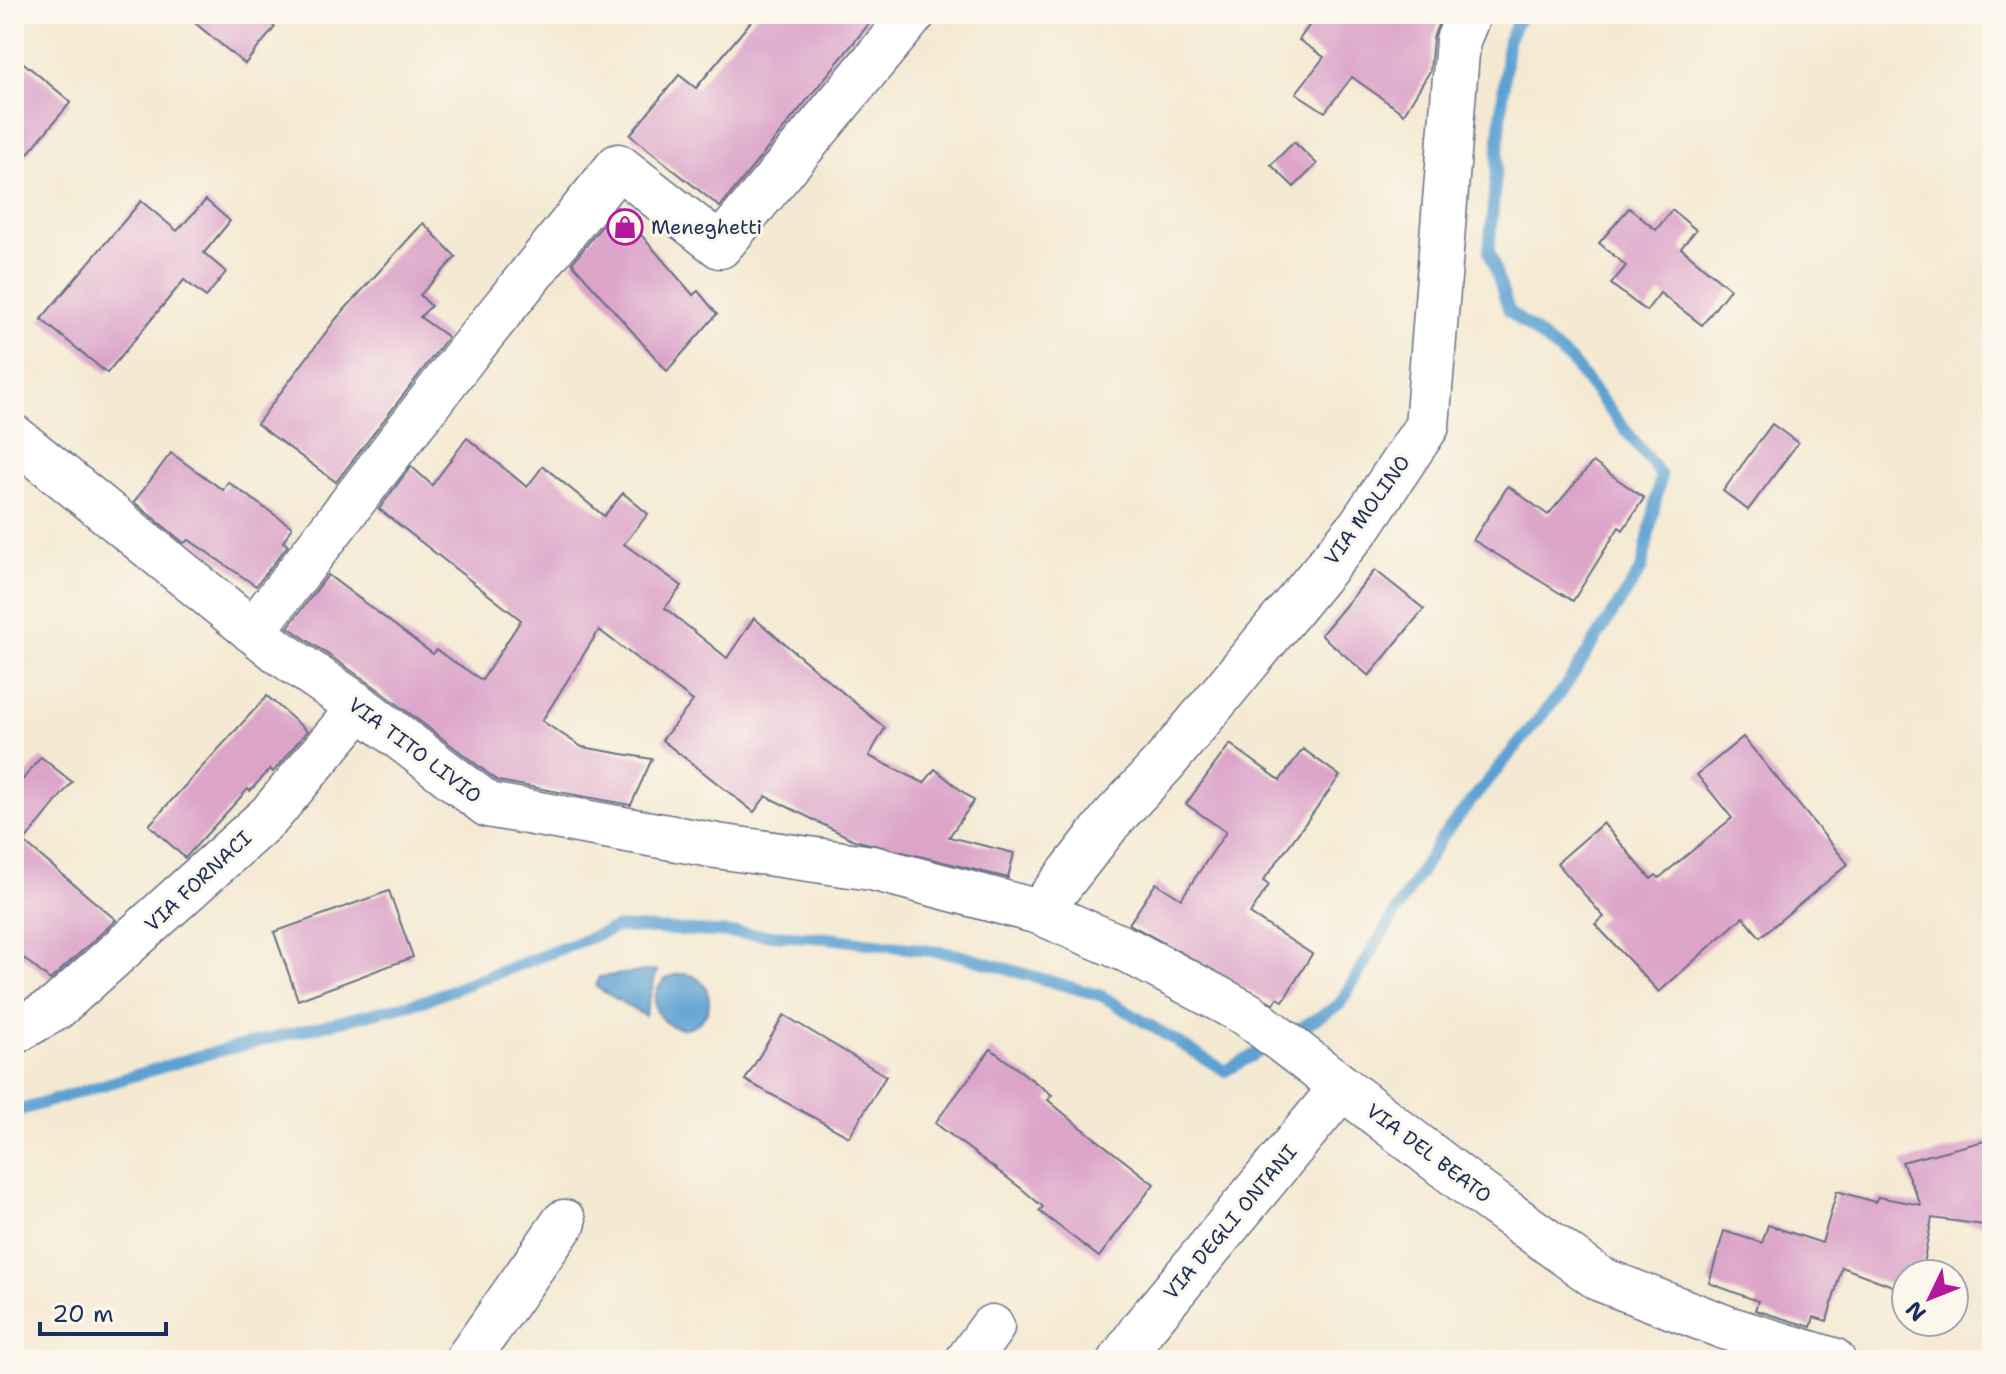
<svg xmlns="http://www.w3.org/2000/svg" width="2006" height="1374" viewBox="0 0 2006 1374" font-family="'Shantell Sans',sans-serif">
<rect width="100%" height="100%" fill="#fbf7ec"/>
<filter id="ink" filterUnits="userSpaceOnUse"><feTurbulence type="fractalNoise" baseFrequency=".0125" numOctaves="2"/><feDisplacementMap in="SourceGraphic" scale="16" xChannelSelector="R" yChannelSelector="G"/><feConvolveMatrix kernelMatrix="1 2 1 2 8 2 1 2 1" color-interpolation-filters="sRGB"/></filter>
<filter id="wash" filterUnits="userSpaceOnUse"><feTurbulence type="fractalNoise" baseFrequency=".006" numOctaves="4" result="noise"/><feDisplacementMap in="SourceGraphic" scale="32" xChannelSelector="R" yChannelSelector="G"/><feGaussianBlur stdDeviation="1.8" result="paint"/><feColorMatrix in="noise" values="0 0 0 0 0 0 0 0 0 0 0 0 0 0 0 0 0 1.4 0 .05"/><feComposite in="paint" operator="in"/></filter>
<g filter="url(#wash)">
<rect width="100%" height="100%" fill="#f4e9d2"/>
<!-- water -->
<g fill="#5da1d2" stroke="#3c6898" stroke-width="2">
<path d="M657,970L645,1016L596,987L599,977Z"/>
<circle cx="682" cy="1001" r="27"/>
</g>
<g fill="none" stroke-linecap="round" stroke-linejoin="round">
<!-- stream -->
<g stroke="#5da1d2" stroke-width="12">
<path d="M1287,1036L1339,1005L1441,838L1565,687L1642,568L1661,475L1571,361L1509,311L1489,251L1508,40L1522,14"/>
<path d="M14,1112L199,1056L423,1001L618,927L828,938L955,954L1102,996L1225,1071L1271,1045"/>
</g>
</g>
<g id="blocks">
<!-- building -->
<g fill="#dca4c9">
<path d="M184,14H258L275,27L245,64Z"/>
<path d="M757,14H877L720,207L630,135L679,75L696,88Z"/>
<path d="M1317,14H1442L1433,38L1430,71L1404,114L1352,77L1325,112L1296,93L1324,57L1299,40Z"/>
<path d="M14,55L71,102L14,170Z"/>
<path d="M1294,142L1317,164L1294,187L1271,165Z"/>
<path d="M206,200L230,221L204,253L226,272L206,297L184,280L107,373L41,319L141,201L177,231Z"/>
<path d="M617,207L693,295L698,291L717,314L667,371L572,263Z"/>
<path d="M1629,208L1656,230L1672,210L1696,230L1681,248L1730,289L1702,325L1660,293L1646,311L1611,284L1626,266L1599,243Z"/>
<path d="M423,223L456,257L420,295L431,306L420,317L448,337L336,482L257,424L336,319Z"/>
<path d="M1772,424L1798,443L1748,510L1723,491Z"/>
<path d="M467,438L527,487L543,466L604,516L623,493L648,514L624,544L682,586L665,608L727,658L754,618L885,728L869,756L924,783L935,769L974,801L949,837L1014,853L1008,878L854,840L766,796L754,812L662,740L693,701L599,630L542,721L582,747L652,759L631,805L498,781L375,687L288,627L328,575L433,654L436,650L482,680L521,620L379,509L411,466L432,485Z"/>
<path d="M171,453L223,490L228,482L292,527L283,542L288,545L256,586L189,540L184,543L134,502Z"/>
<path d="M1593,462L1644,498L1623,530L1619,527L1573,601L1473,540L1508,486L1548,515Z"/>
<path d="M1375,570L1424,609L1369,676L1321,635Z"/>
<path d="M267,696L307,731L273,772L270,769L250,791L248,789L185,858L149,825Z"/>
<path d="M1743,737L1848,864L1760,937L1743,917L1659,992L1595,924L1604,917L1557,863L1603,823L1651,879L1656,875L1659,878L1732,818L1697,775Z"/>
<path d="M1230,744L1280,780L1303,749L1340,776L1263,881L1269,885L1250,914L1312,954L1283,1001L1278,998L1274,1004L1129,924L1156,883L1181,899L1226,832L1186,804Z"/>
<path d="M41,757L72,782L24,842L116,920L50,980L14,950V790Z"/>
<path d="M389,891L413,957L298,1000L274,932Z"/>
<path d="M784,1015L886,1076L849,1137L745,1080Z"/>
<path d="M991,1049L1052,1095L1048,1100L1073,1121L1154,1184L1099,1257L1039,1211L1043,1207L1022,1189L935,1123Z"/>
<path d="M1992,1139V1226L1932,1218L1921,1274H1906V1291L1842,1267L1827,1321L1814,1317L1811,1327L1755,1310L1758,1301L1709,1283L1724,1231L1762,1243L1768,1225L1822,1243L1837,1191L1875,1202L1878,1197L1921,1205L1902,1162Z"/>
</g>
</g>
</g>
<g filter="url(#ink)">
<use href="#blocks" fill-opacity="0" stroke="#677087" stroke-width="2"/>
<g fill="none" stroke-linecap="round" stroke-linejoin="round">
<defs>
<g id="street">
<path d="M253,631L465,356L618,166L720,246L913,14"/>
<path d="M1039,912L1112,819L1165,762L1360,526L1427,426L1458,40L1469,14"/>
<path d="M14,1032L56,1008L270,815L360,707"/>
<path d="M467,1360L564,1222"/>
<path d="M968,1360L992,1327"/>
<path d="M1121,1360L1143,1328L1342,1087"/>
</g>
<path id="secondary" d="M14,437L278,651L360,707L488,805L717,846L872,868L1039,912L1129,951L1247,1014L1477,1191L1600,1279L1727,1328L1833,1360"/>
</defs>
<!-- street casing -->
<use href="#street" stroke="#677087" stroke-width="47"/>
<!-- secondary casing -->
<use href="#secondary" stroke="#677087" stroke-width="47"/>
<!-- street -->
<use href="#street" stroke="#fff" stroke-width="44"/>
<!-- secondary -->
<use href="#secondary" stroke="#fff" stroke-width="44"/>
</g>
</g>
<!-- icons -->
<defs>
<symbol id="shop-ring" viewBox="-11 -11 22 22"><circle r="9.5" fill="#fbf7ec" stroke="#b5179e" stroke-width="1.5"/><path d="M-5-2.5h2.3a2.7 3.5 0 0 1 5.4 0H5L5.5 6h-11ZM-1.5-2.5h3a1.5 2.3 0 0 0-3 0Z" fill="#b5179e"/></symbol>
</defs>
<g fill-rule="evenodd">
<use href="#shop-ring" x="605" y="207" width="40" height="40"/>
</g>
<g text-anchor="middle" stroke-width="6" stroke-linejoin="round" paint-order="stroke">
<!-- poi labels -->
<g font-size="20" fill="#1b2f5e" stroke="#fbf7ec" text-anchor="start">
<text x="651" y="234">Meneghetti</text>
</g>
<!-- street labels -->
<g font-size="20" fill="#1b2f5e" stroke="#fbf7ec">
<text transform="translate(1367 510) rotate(-54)" y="7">VIA MOLINO</text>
<text transform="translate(415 750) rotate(37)" y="7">VIA TITO LIVIO</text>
<text transform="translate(198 881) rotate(-43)" y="7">VIA FORNACI</text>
<text transform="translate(1429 1153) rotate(37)" y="7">VIA DEL BEATO</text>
<text transform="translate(1230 1222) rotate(-50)" y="7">VIA DEGLI ONTANI</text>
</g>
</g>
<!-- margin -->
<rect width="2006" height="1374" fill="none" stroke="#fbf7ec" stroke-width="48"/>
<!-- north arrow -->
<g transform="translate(1930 1298) rotate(227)"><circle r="38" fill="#fbf7ec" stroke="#a1a7b3" stroke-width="2"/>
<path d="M0-6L14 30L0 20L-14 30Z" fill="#b5179e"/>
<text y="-12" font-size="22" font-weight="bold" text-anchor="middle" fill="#1b2f5e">N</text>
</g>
<!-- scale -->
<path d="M40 1322v12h126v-12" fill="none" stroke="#1b2f5e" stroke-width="4"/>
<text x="52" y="1322" font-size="24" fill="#1b2f5e" stroke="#fbf7ec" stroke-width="6" paint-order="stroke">20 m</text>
</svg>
